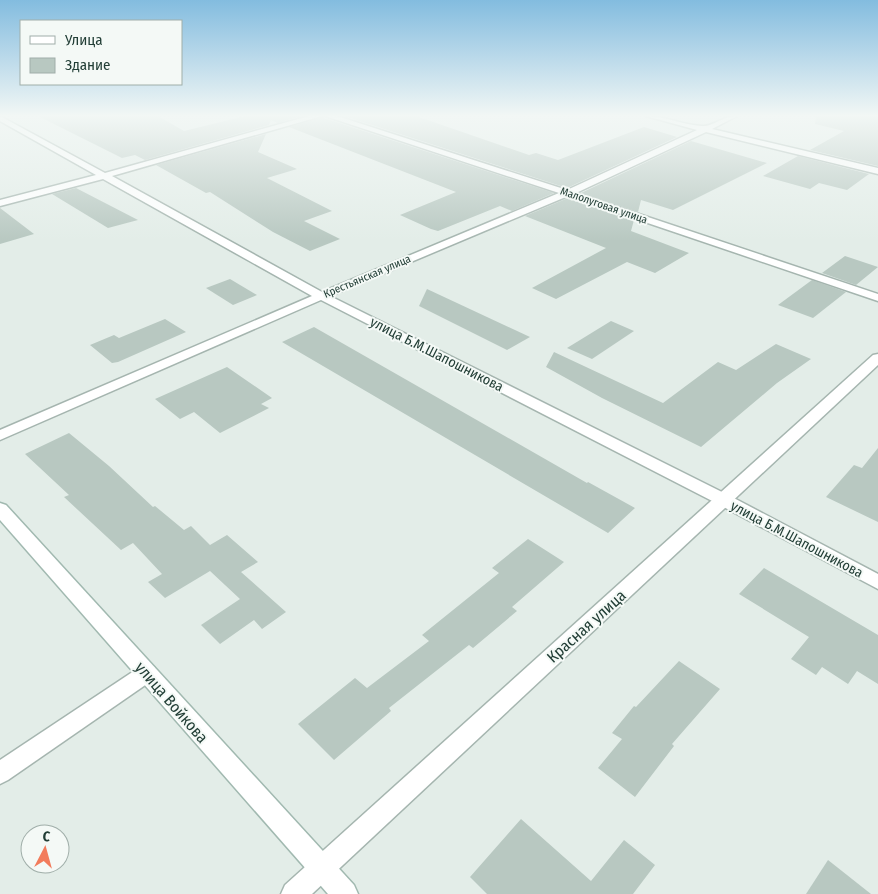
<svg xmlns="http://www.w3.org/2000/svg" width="878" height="894" viewBox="0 0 878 894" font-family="'Fira Sans Condensed',sans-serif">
<rect width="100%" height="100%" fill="#e3ede8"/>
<!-- building -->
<g fill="#b8c8c1">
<path d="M38,116H158L184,131L245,116H301L278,123L271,120L269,125L145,160L135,155L122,158Z"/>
<path d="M344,116H416L529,155L536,153L558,160L644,127L677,137L567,188Z"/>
<path d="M816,116H878V166L810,150L844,131L815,124Z"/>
<path d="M324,117V118L554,193L512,211L500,206L438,231L431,229L400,215L456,192L289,127Z"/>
<path d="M266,134L258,152L297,169L267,178L332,211L304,221L340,239L310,251L273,232L210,192L206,193L156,165Z"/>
<path d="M691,141L767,163L673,210L641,200L638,212L581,193Z"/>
<path d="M798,156L869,174L847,190L819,183L810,189L763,176Z"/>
<path d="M76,188L138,220L108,228L52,194Z"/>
<path d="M568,198L634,220L631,231L689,253L655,273L627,262L556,299L532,288L606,248L525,216Z"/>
<path d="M0,208L34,234L0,244Z"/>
<path d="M845,256L878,267L856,285L822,273Z"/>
<path d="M230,279L257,295L233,305L206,288Z"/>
<path d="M812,280L846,292L813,318L778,305Z"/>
<path d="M427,289L530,337L507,350L419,306Z"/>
<path d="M165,319L186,332L118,362L112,363L90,345L114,335L119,338Z"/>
<path d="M611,321L634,331L592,359L567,348Z"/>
<path d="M314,327L587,483L588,482L635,508L608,533L282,342Z"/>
<path d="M776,344L811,359L777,383L701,447L602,398L546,367L554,352L663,403L718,362L736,370Z"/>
<path d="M227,367L272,398L261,404L269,408L220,433L194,412L180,419L155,399Z"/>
<path d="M69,433L109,466L153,507L155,506L184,530L191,526L210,545L227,535L258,562L241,572L286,612L262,629L254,620L220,644L201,625L240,599L210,571L165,598L148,582L162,574L133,543L121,550L64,497L69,495L25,454Z"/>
<path d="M878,448V522L826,497L854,465L862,468Z"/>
<path d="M528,539L564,562L512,607L517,611L473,648L469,645L389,708L391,711L334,760L298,724L355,678L367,688L429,641L422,635L499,573L492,568Z"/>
<path d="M764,568L878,635V684L857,671L848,684L822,667L816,675L791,659L809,637L739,594Z"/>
<path d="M679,661L720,689L672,744L674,746L635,797L598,768L622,739L612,733L634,706L636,707Z"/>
<path d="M521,819L591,881L624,840L655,865L633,894H487L470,877Z"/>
<path d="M828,860L871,894H806Z"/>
</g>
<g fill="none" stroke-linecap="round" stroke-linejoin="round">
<defs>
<path id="service" d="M147,664L154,667L157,673L154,679L8,780L0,784V760L140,667Z"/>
<path id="minor" d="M0,116L105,173L309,116H322L112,176L322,292L559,193L325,116H337L567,190L697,130L646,116C666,116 683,125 702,126C712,127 723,116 737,116L712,129L878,168V174L706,132L576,193L878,294V301L568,196L330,296L730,496L878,574V589L718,504L321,300L0,440V430L312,296L103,179L0,206V200L96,175L0,121Z"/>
<path id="tertiary" d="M878,354V365L312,894H281L285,885L873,355Z"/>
<path id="secondary" d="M0,503L6,505L354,885L358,894H328L0,520Z"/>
</defs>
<!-- service casing -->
<use href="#service" stroke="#a5b5af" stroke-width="3"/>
<!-- minor casing -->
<use href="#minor" stroke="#a5b5af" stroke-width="3"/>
<!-- tertiary casing -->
<use href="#tertiary" stroke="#a5b5af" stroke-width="3"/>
<!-- secondary casing -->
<use href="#secondary" stroke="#a1b9b0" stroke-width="3"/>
<!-- service -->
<use href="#service" fill="#fff" fill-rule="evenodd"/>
<!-- minor -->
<use href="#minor" fill="#fff" fill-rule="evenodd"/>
<!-- tertiary -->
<use href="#tertiary" fill="#fff" fill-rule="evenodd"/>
<!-- secondary -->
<use href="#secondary" fill="#fff" fill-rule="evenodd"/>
</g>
<!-- sky -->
<linearGradient id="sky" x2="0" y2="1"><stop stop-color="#83bcdf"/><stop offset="0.48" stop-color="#f2f7f5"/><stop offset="1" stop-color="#f2f7f5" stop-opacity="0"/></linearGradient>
<rect width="878" height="241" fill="url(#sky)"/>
<g text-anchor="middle" stroke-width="4" stroke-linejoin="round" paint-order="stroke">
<!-- far-street labels -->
<g font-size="11" fill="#223e36" stroke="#f4f9f6">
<text transform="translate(604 205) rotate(19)" y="4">Малолуговая улица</text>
<text transform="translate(367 276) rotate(-23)" y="4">Крестьянская улица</text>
</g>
<!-- street labels -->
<g font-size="14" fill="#223e36" stroke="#f4f9f6">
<text transform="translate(437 354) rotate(27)" y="5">улица Б.М.Шапошникова</text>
<text transform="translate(797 539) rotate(28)" y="5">улица Б.М.Шапошникова</text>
</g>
<!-- near-street labels -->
<g font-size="16" fill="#223e36" stroke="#f4f9f6">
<text transform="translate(586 626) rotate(-42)" y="6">Красная улица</text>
<text transform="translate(172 702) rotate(49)" y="6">улица Войкова</text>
</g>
</g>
<!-- legend -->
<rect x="20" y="20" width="162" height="65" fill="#f4f9f6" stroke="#a0aea9"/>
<rect x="30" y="36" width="25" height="8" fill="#ffffff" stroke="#a0aea9"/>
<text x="65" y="45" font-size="15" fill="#223e36">Улица</text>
<rect x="30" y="58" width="25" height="15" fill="#b8c8c1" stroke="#a0aea9"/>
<text x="65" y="70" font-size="15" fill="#223e36">Здание</text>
<!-- north arrow -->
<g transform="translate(45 849) rotate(6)"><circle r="24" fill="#f4f9f6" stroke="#a0aea9"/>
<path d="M0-4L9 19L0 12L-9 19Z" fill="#f27c5c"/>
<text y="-8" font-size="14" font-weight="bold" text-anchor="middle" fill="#223e36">С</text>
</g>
</svg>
